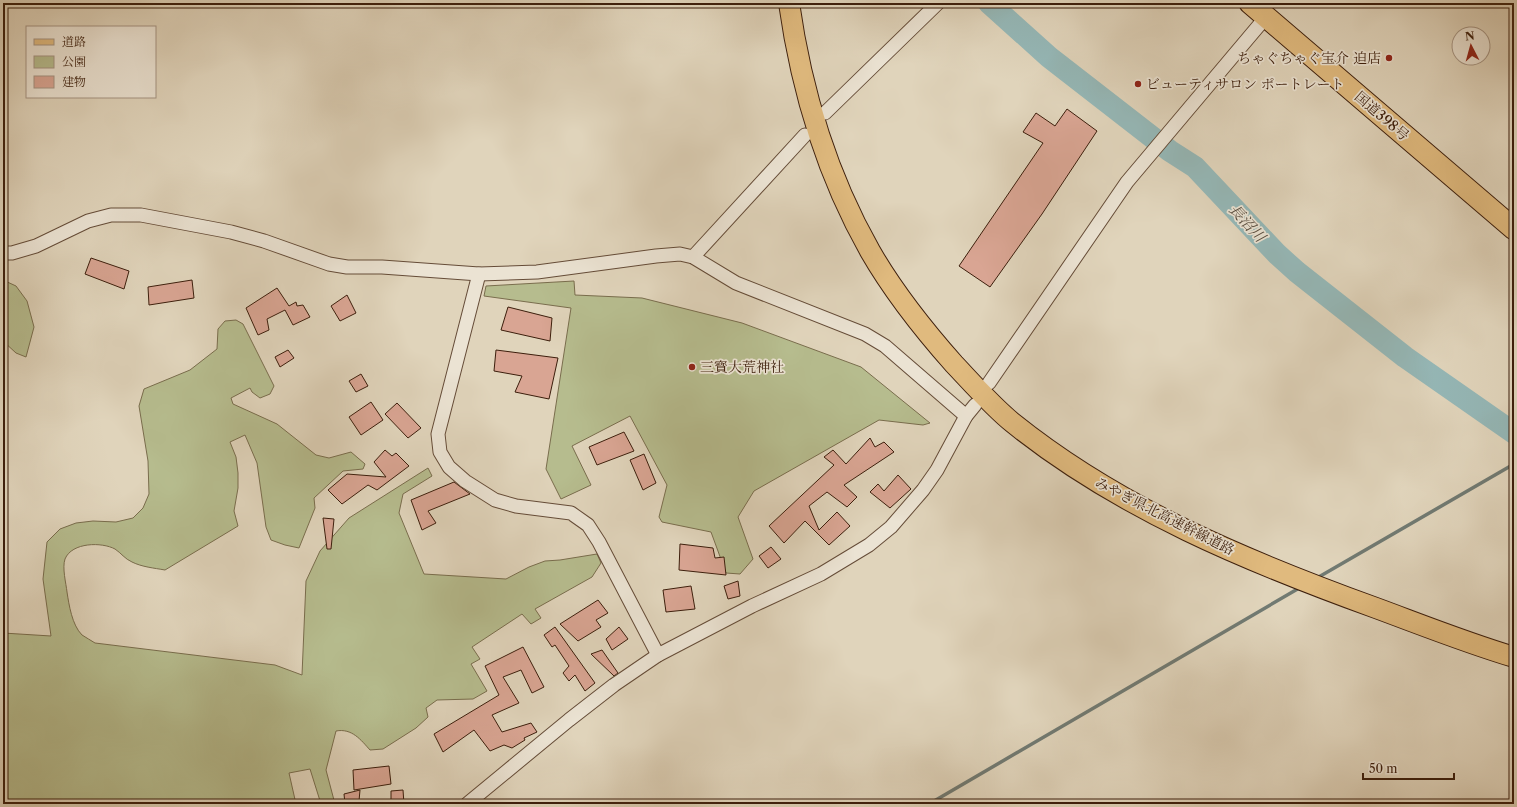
<svg xmlns="http://www.w3.org/2000/svg" width="1517" height="807" viewBox="0 0 1517 807" font-family="'Libre Caslon Text','Noto Serif JP',serif">
<rect width="100%" height="100%" fill="#e0d4bb"/>
<filter id="stains"><feTurbulence type="fractalNoise" baseFrequency=".005" numOctaves="4"/><feColorMatrix values="0 0 0 0 .2 0 0 0 0 .09 0 0 0 0 .02 0 0 0 .5 -.17"/></filter>
<radialGradient id="worn" r=".72"><stop offset=".6" stop-color="#630" stop-opacity="0"/><stop offset="1" stop-color="#630" stop-opacity=".3"/></radialGradient>
<!-- green -->
<g fill="#b6bc8e" stroke="#796d4d">
<path d="M3,280L16,286L27,301L34,327L26,357L16,353L3,341Z"/>
<path d="M574,281L575,295L642,298L742,323L861,367L930,423L923,425L879,420L754,491L738,517L753,559L740,574L726,573L711,532L662,522L659,517L667,485L630,416L572,446L591,485L561,499L546,469L571,308L484,296L486,286Z"/>
<path d="M236,320L243,324L274,386L270,394L260,398L252,392L250,388L231,398L233,404L277,424L316,455L329,458L351,452L365,464L363,469L343,471L314,498L315,508L299,548L285,545L271,540L266,527L257,463L245,435L230,442L236,457L238,473V488L234,511L238,526L165,570C154,568 142,567 132,562C125,559 121,553 115,549C102,542 72,542 65,559C62,568 66,583 67,592C69,605 72,625 82,635C86,638 91,640 95,643L275,665L302,675L306,581L320,551L349,518L428,468L432,476L403,494L399,513L424,574L506,579L529,567L545,561L560,560L597,554L601,563L592,577L535,609L541,618L531,624L522,614L472,647L480,659L471,664L487,691L473,699L437,700L426,708L428,717L416,728L383,749L370,750C361,740 352,728 336,731L326,770L335,804H321L310,769L289,773L296,804H3V633L51,636L43,579L47,542L60,529L76,523L93,521L116,522L133,518L143,508L149,494L148,461L139,406L144,389L190,370L217,349L218,329L225,321Z"/>
</g>
<g fill="none" stroke-linecap="round" stroke-linejoin="round">
<!-- stream -->
<g stroke="#717a72" stroke-width="3.5">
<path d="M1317,578L1514,464"/>
<path d="M929,804L1301,587"/>
</g>
<!-- river -->
<path stroke="#95b7b6" stroke-width="22" d="M989,3L1049,57L1170,151L1195,167L1277,254L1297,272L1405,357L1514,433"/>
</g>
<!-- building -->
<g fill="#d9a593" stroke="#3c1e0c">
<path d="M1067,109L1097,131L1042,214L990,287L959,266L1043,143L1023,132L1036,113L1055,126Z"/>
<path d="M91,258L129,271L124,289L85,274Z"/>
<path d="M192,280L194,298L149,305L148,287Z"/>
<path d="M277,288L289,306L296,302L297,306L303,305L310,317L293,325L285,310L267,319L269,330L258,335L246,308Z"/>
<path d="M347,295L356,313L340,321L331,306Z"/>
<path d="M508,307L552,318L550,341L501,330Z"/>
<path d="M288,350L294,358L280,367L275,357Z"/>
<path d="M496,350L558,358L549,399L515,392L522,376L494,371Z"/>
<path d="M361,374L368,386L356,392L349,381Z"/>
<path d="M371,402L383,420L361,435L349,417Z"/>
<path d="M397,403L421,428L408,438L385,414Z"/>
<path d="M624,432L634,451L597,465L589,447Z"/>
<path d="M870,438L875,447L884,442L894,452L844,485L857,497L847,507L827,492L809,506L819,530L837,512L850,526L829,545L805,521L784,543L769,526L834,465L824,457L833,450L846,464Z"/>
<path d="M385,450L392,456L396,453L409,466L377,490L368,485L342,504L328,490L347,474L386,477L374,462Z"/>
<path d="M644,454L656,483L643,490L630,460Z"/>
<path d="M898,475L911,489L890,508L870,492L878,484L884,491Z"/>
<path d="M454,482L470,494L428,511L436,523L422,530L411,500Z"/>
<path d="M323,518L334,519L331,549H327Z"/>
<path d="M680,544L713,548L715,558L724,557L726,575L679,570Z"/>
<path d="M771,547L781,559L768,568L759,556Z"/>
<path d="M738,581L740,596L728,599L724,586Z"/>
<path d="M691,586L695,609L666,612L663,590Z"/>
<path d="M598,600L608,613L596,620L601,627L578,641L560,624Z"/>
<path d="M555,627L595,683L585,691L575,675L569,681L563,673L569,666L555,645L552,647L544,635Z"/>
<path d="M619,627L628,639L612,650L606,639Z"/>
<path d="M523,647L544,687L532,693L521,670L503,677L519,703L492,715L502,732L531,723L537,732L524,738L525,740L512,748L504,745L490,751L474,730L443,752L434,734L499,695L485,666Z"/>
<path d="M602,650L618,673L614,676L591,654Z"/>
<path d="M389,766L391,784L354,790L353,770Z"/>
<path d="M360,790L359,801L345,804L344,794Z"/>
<path d="M403,790L404,804H391V791Z"/>
</g>
<g fill="none" stroke-linecap="round" stroke-linejoin="round">
<defs>
<g id="minor">
<path d="M825,113L938,3"/>
<path d="M3,253H12L36,246L88,221L111,215H141L231,232L264,241L329,264L347,267H382L479,274L537,272L656,256L680,254L693,257L736,283L865,334L885,346L966,416"/>
<path d="M693,257L805,135"/>
<path d="M479,274L438,434L440,452L449,467L465,481L495,500L516,506L571,513L588,525L599,542L658,655"/>
<path d="M989,383L1127,182L1266,17"/>
<path d="M467,804L569,720L614,685L658,655L752,606L821,574L869,545L891,527L923,490L937,470L966,416L975,405"/>
</g>
<path id="primary" d="M789,3C801,88 827,175 870,251C893,291 923,329 954,364C972,383 993,407 1013,423C1120,509 1249,562 1376,608C1422,625 1467,643 1514,657"/>
<path id="trunk" d="M1250,3L1514,229"/>
</defs>
<!-- minor casing -->
<use href="#minor" stroke="#654c38" stroke-width="15"/>
<!-- primary casing -->
<use href="#primary" stroke="#3c1e0c" stroke-width="22"/>
<!-- trunk casing -->
<use href="#trunk" stroke="#3c1e0c" stroke-width="23"/>
<!-- minor -->
<use href="#minor" stroke="#ebe3d3" stroke-width="13"/>
<!-- primary -->
<use href="#primary" stroke="#e0ba7e" stroke-width="20"/>
<!-- trunk -->
<use href="#trunk" stroke="#e0ba7e" stroke-width="21"/>
</g>
<!-- markers -->
<g fill="#8f2418" stroke="#ebe3d3" stroke-width="1.5">
<circle cx="1389" cy="58" r="4"/>
<circle cx="1138" cy="84" r="4"/>
<circle cx="692" cy="367" r="4"/>
</g>
<g text-anchor="middle" stroke-width="3.5" stroke-linejoin="round" paint-order="stroke">
<!-- poi labels -->
<g font-size="14" fill="#3c1e0c" stroke="#ebe3d3" text-anchor="start">
<text x="1381" y="63" text-anchor="end">ちゃぐちゃぐ宝介 迫店</text>
<text x="1146" y="89">ビューティサロン ポートレート</text>
<text x="700" y="372">三寳大荒神社</text>
</g>
<!-- street labels -->
<g font-size="14" fill="#3c1e0c" stroke="#ebe3d3">
<text transform="translate(1382 116) rotate(41)" y="5">国道398号</text>
<text transform="translate(1165 516) rotate(27)" y="5">みやぎ県北高速幹線道路</text>
</g>
<!-- water labels -->
<g font-size="15" font-style="italic" fill="#574c3f" stroke="#ebe3d3">
<text transform="translate(1247 223) rotate(47)" y="5">長沼川</text>
</g>
</g>
<!-- margin -->
<rect width="1517" height="807" fill="none" stroke="#e0d4bb" stroke-width="16"/>
<rect x="4" y="4" width="1509" height="799" fill="none" stroke="#3c1e0c" stroke-width="2"/>
<rect x="8" y="8" width="1501" height="791" fill="none" stroke="#3c1e0c"/>
<!-- legend -->
<rect x="26" y="26" width="130" height="72" fill="#ebe3d3" stroke="#a59483"/>
<rect x="34" y="39" width="20" height="6" fill="#e0ba7e" stroke="#a59483"/>
<text x="62" y="46" font-size="12" fill="#3c1e0c">道路</text>
<rect x="34" y="56" width="20" height="12" fill="#b6bc8e" stroke="#a59483"/>
<text x="62" y="66" font-size="12" fill="#3c1e0c">公園</text>
<rect x="34" y="76" width="20" height="12" fill="#d9a593" stroke="#a59483"/>
<text x="62" y="86" font-size="12" fill="#3c1e0c">建物</text>
<!-- north arrow -->
<g transform="translate(1471 46) rotate(354)"><circle r="19" fill="#ebe3d3" stroke="#a59483"/>
<path d="M0-3L7 15L0 10L-7 15Z" fill="#8f2418"/>
<text y="-6" font-size="11" font-weight="bold" text-anchor="middle" fill="#3c1e0c">N</text>
</g>
<!-- scale -->
<path d="M1363 773v6h91v-6" fill="none" stroke="#3c1e0c" stroke-width="2"/>
<text x="1369" y="773" font-size="12" fill="#3c1e0c" stroke="#ebe3d3" stroke-width="3" paint-order="stroke">50 m</text>
<rect width="100%" height="100%" filter="url(#stains)"/>
<rect width="100%" height="100%" fill="url(#worn)"/>
</svg>
